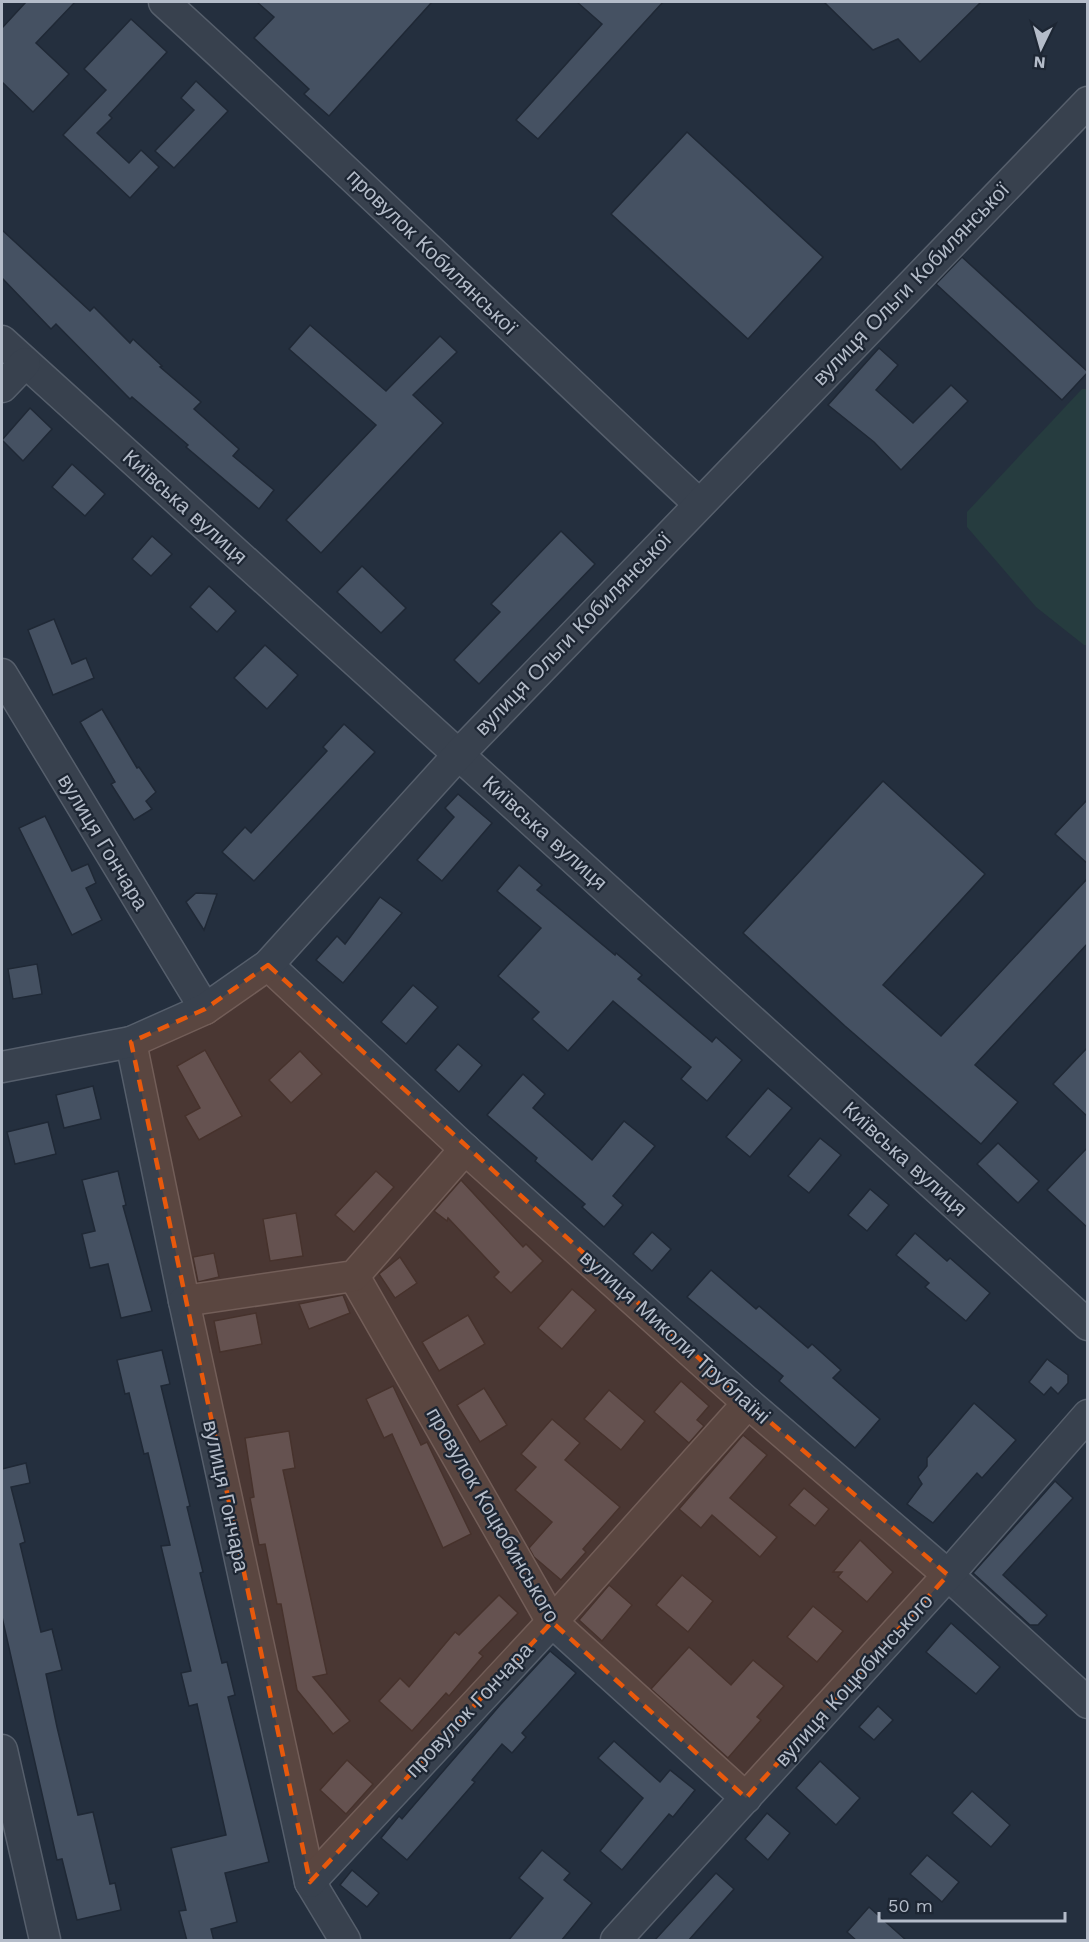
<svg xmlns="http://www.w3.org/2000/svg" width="1089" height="1942" viewBox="0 0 1089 1942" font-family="'Work Sans',sans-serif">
<rect width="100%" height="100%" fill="#242f3e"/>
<!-- green -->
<path fill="#263c3f" d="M1082,389H1088L1087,645H1084L1036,607L967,527V512Z"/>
<!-- building -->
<g fill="#455162" stroke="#1f2835" stroke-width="1.5">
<path d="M26,2H75L36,43L69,74L33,112L2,82V28Z"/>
<path d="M257,2H432L329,116L304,94L309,89L254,38L274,17Z"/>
<path d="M577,2H663L538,139L516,120L602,24Z"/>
<path d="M824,2H981L920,62L898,39L873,50Z"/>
<path d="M131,19L167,52L109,115L112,118L97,133L129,163L141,150L159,167L130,198L63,135L106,90L84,69Z"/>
<path d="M196,81L228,111L174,168L155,151L194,110L181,98Z"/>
<path d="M687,132L823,257L748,339L611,214Z"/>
<path d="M2,230L90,311L94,307L130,343L133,339L162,366L160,367L201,402L194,409L239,449L233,456L274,490L259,509L186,447L188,445L132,397L130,399L56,324L51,329L2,278Z"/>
<path d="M962,257L1088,372L1062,400L936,284Z"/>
<path d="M310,325L386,391L440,336L457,352L413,395L443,423L321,553L286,520L376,425L289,349Z"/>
<path d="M879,348L898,365L876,390L913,423L951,385L968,401L901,470L874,442L828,405Z"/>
<path d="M30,408L52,429L23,461L2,440Z"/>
<path d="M72,464L105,494L85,516L52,487Z"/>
<path d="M561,531L595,564L479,684L454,660L500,612L491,604Z"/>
<path d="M152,536L172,554L151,576L132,559Z"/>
<path d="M362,566L406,608L381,633L337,592Z"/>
<path d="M209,586L236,611L217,632L190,607Z"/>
<path d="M54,619L72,664L86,658L94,678L53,695L28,630Z"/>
<path d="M265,645L298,675L267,709L234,678Z"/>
<path d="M102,709L137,768L139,767L156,792L146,801L152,809L134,820L111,784L115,782L80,722Z"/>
<path d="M344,724L375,752L254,881L222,852L245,827L251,833L327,751L323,747Z"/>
<path d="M883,781L985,874L883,985L941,1036L1088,878V943L975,1065L1018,1102L981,1144L845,1026L743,933Z"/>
<path d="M458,794L492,823L442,881L417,860L454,817L445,808Z"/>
<path d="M1088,799V864L1055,834Z"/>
<path d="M45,816L72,871L88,864L96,883L86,888L102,920L72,935L19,828Z"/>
<path d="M519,865L542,885L537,890L615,955L616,953L642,975L638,979L712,1042L716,1037L742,1060L707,1101L681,1079L691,1067L613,1001L568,1051L532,1019L539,1012L498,976L541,928L497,891Z"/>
<path d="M196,893L217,894L204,930L186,902Z"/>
<path d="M380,897L402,913L343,983L316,960L337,936L345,944Z"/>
<path d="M37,964L42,994L13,999L8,969Z"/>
<path d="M413,985L438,1007L406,1044L381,1022Z"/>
<path d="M458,1044L482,1065L459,1092L435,1070Z"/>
<path d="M1088,1047V1117L1053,1084Z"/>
<path d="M205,1050L242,1116L199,1140L185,1116L200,1108L177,1066Z"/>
<path d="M300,1051L322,1074L291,1103L269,1080Z"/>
<path d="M523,1074L545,1094L533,1108L592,1160L624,1121L655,1146L613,1196L623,1205L604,1227L582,1207L585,1204L535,1161L537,1158L487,1115Z"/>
<path d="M93,1086L101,1119L64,1128L56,1095Z"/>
<path d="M768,1088L792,1108L750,1157L726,1137Z"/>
<path d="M48,1122L56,1154L15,1164L7,1132Z"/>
<path d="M820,1138L841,1155L809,1193L788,1176Z"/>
<path d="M998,1143L1039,1181L1018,1203L977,1164Z"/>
<path d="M1088,1147V1228L1047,1190Z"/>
<path d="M118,1171L126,1205L123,1206L152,1311L121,1318L108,1264L90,1268L82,1234L95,1231L82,1180Z"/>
<path d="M376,1171L394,1187L354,1232L335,1215Z"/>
<path d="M461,1180L523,1247L526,1244L543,1261L511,1293L494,1277L499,1272L448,1218L447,1221L434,1211Z"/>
<path d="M870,1189L889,1205L867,1231L848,1215Z"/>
<path d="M296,1213L303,1256L270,1261L263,1219Z"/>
<path d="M652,1232L671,1249L652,1271L633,1254Z"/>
<path d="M915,1233L947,1261L950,1258L990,1293L966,1321L925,1287L929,1283L896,1255Z"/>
<path d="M214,1253L219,1277L198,1282L193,1257Z"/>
<path d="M400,1257L417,1283L395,1298L379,1274Z"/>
<path d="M711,1270L756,1309L759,1306L808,1348L812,1344L841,1370L833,1378L880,1419L855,1448L779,1381L783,1376L687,1297Z"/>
<path d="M572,1289L596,1310L562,1349L538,1328Z"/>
<path d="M343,1295L350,1313L309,1329L299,1304Z"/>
<path d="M256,1313L262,1344L220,1352L214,1321Z"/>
<path d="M468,1315L485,1344L439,1371L422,1342Z"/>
<path d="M162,1350L170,1384L161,1386L190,1506L187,1507L203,1572L200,1573L222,1663L227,1662L235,1695L228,1697L269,1862L225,1873L237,1922L211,1929L214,1941H187L179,1911L186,1910L171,1848L226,1835L197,1704L189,1706L181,1673L191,1671L161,1546L170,1545L148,1453L144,1454L129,1393L125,1394L117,1360Z"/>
<path d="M1047,1359L1068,1375V1383L1058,1394L1051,1387L1044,1395L1029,1382Z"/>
<path d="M681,1381L709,1406L697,1420L704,1426L689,1443L654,1412Z"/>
<path d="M393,1386L421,1445L427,1442L471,1534L443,1548L392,1434L384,1438L366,1399Z"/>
<path d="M484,1388L507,1425L480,1442L457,1405Z"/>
<path d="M609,1390L645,1421L621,1450L584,1419Z"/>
<path d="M974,1403L1016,1440L982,1478L977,1473L933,1523L907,1504L922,1484L918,1477L927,1466V1458Z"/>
<path d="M552,1419L580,1443L565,1460L620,1507L583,1549L586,1552L561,1580L534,1557L529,1548L552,1522L515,1490L536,1467L521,1454Z"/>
<path d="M289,1431L295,1468L283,1470L327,1674L313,1677L350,1721L333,1734L297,1690L281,1604H277L265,1544L259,1545L250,1498L254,1497L245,1438Z"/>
<path d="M743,1435L767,1455L730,1498L777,1537L760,1557L712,1515L701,1528L679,1509Z"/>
<path d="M26,1463L30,1483L11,1487L25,1542L20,1544L41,1632L52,1629L62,1670L46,1674L57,1727L78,1815L93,1812L110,1884L115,1883L121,1910L77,1920L62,1859L57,1860L2,1617V1469Z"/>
<path d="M1055,1481L1073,1498L1003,1575L1047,1615L1038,1625H1030L973,1573Z"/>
<path d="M804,1488L829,1509L815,1526L789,1505Z"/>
<path d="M860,1540L893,1572L867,1602L838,1577L842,1572H833Z"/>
<path d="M682,1575L713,1601L688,1632L656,1605Z"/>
<path d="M609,1585L632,1605L602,1641L579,1620Z"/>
<path d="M499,1595L518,1613L479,1653L483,1656L449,1696L446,1693L412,1731L379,1701L400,1678L409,1687L455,1632L459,1635Z"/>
<path d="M813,1606L843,1631L817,1662L787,1637Z"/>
<path d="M951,1623L1000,1667L976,1694L926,1652Z"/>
<path d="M689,1647L731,1685L753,1660L784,1686L757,1717L761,1720L728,1758L651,1689Z"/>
<path d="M550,1651L576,1673L522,1733L526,1737L512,1753L502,1744L472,1780L475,1782L407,1860L381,1838L399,1816L402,1819L500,1705Z"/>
<path d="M878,1706L893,1720L874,1740L859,1727Z"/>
<path d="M614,1741L660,1782L670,1770L695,1790L673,1817L669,1814L622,1870L600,1851L643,1798L598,1758Z"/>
<path d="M347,1760L373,1784L346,1814L320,1790Z"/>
<path d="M820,1761L860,1798L836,1825L796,1788Z"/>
<path d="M972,1791L1010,1825L991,1847L952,1813Z"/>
<path d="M767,1813L790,1833L768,1860L745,1839Z"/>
<path d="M542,1850L570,1873L564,1880L592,1903L561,1941H508L543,1898L519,1878Z"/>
<path d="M927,1855L959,1882L942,1902L910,1874Z"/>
<path d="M352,1870L379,1893L367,1907L340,1885Z"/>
<path d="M716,1873L734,1889L688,1941H654Z"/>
<path d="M869,1907L907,1941H857L847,1932Z"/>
</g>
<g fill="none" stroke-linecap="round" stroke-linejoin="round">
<defs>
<g id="minor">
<path d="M164,2C344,166 519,336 698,503"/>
<path d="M2,341L1088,1325"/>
<path d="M2,387L25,363"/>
<path d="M2,674L205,1009"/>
<path d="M268,965L465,1149L748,1403L948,1575L1088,1703"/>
<path d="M131,1042L184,1301L310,1882L345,1940"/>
<path d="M2,1067L131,1042L205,1009L268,965L459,754L1088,102"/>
<path d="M354,1276L552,1622L746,1798"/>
<path d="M184,1301L354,1276L465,1149"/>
<path d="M2,1750L45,1940"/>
<path d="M310,1882L552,1622L748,1403"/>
<path d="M616,1940L948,1575L1088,1415"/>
</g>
</defs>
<!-- minor casing -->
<use href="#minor" stroke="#565f6c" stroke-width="33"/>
<!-- minor -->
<use href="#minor" stroke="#38414e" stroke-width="30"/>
</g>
<!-- marked area -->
<path fill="#e8590c" fill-opacity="0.2" stroke="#e8590c" stroke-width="4.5" stroke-dasharray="12 8" stroke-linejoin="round" d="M268,965L748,1403L948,1575L746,1798L552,1622L310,1882L131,1042L205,1009Z"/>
<g text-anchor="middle" stroke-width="4.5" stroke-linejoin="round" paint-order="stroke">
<!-- street labels -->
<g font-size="21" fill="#b4bcc9" stroke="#1d2633">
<text transform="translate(432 252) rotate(44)" y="7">провулок Кобилянської</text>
<text transform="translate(911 284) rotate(-46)" y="7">вулиця Ольги Кобилянської</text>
<text transform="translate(185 507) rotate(42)" y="7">Київська вулиця</text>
<text transform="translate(573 634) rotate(-46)" y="7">вулиця Ольги Кобилянської</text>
<text transform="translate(545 833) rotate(42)" y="7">Київська вулиця</text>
<text transform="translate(103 842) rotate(59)" y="7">вулиця Гончара</text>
<text transform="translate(905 1159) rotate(42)" y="7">Київська вулиця</text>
<text transform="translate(675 1337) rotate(42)" y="7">вулиця Миколи Трублаїні</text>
<text transform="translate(226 1496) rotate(78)" y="7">вулиця Гончара</text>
<text transform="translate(493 1515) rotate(60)" y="7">провулок Коцюбинського</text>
<text transform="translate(854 1680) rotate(-48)" y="7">вулиця Коцюбинського</text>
<text transform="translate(469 1710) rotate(-47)" y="7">провулок Гончара</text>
</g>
</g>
<!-- border -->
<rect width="1089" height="1942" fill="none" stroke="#b4bcc9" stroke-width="6"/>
<!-- north arrow -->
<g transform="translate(1041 48) rotate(185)" stroke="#1d2633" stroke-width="4.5" paint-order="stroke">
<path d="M0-4.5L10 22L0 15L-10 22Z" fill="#b4bcc9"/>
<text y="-9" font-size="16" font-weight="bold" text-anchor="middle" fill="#b4bcc9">N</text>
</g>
<!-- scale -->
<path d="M879 1912v9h186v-9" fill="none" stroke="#b4bcc9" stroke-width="3"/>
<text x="888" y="1912" font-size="18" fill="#b4bcc9" stroke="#1d2633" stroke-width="4.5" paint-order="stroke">50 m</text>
</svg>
